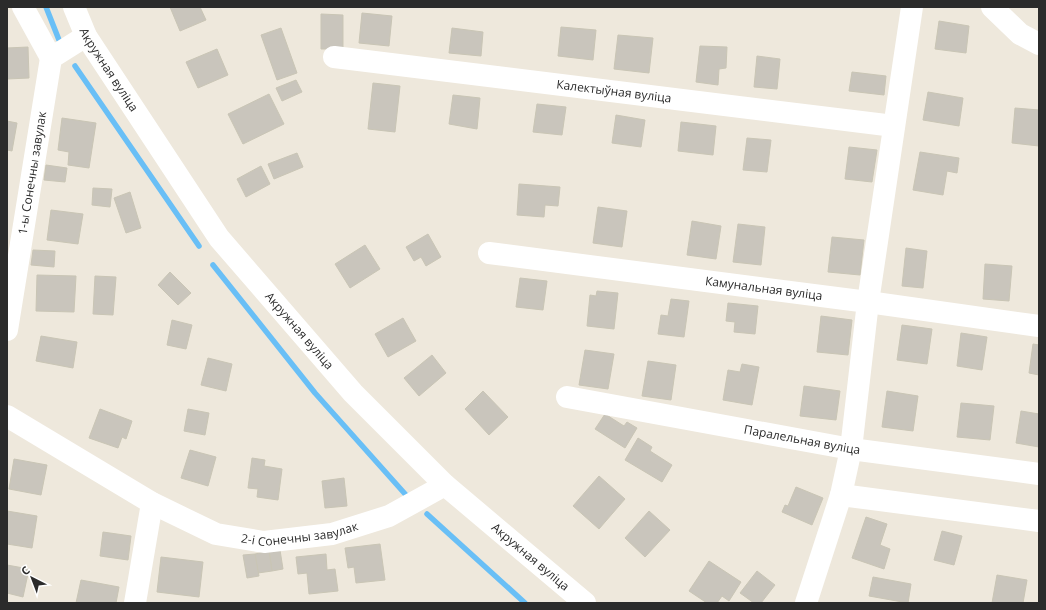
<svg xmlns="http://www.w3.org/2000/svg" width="1046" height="610" viewBox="0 0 1046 610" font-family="'Open Sans',sans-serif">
<rect width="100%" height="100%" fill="#eee8dc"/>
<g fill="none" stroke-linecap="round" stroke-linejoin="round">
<!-- stream -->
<g stroke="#69bff6" stroke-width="5.5">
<path d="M46,7L59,40"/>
<path d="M75,66L199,246"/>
<path d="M213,265L315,393L406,495"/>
<path d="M427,514L525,603"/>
</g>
</g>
<!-- building -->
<g fill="#c9c5bc" stroke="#c9c5b5">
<path d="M170,7H200L206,20L180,31Z"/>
<path d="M362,13L392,16L389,46L359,43Z"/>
<path d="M321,14L343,15V49H321Z"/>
<path d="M939,21L969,26L966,53L935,49Z"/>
<path d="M561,27L596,30L593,60L558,56Z"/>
<path d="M281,28L297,73L277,80L261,35Z"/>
<path d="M452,28L483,32L481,56L449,53Z"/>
<path d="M618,35L653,38L649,73L614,69Z"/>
<path d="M700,46L727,47L726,68L719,69L718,85L696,82Z"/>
<path d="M28,47L29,78L7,79V48Z"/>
<path d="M217,49L228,75L198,88L186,62Z"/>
<path d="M757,56L780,59L777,89L754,87Z"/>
<path d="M852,72L886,76L884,95L849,91Z"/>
<path d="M296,80L302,92L282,101L276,88Z"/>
<path d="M373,83L400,86L395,132L368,129Z"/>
<path d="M928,92L963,98L959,126L923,120Z"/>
<path d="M269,94L284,124L243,144L228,114Z"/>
<path d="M453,95L480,98L477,129L449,124Z"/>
<path d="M537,104L566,107L562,135L533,132Z"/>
<path d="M1015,108L1039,110V146L1012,143Z"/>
<path d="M616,115L645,120L641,147L612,143Z"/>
<path d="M62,118L96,123L89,168L68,165L69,152L58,150Z"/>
<path d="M7,121L17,123L12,151L7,150Z"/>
<path d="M681,122L716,126L713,155L678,151Z"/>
<path d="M747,138L771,140L767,172L743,170Z"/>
<path d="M849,147L877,150L872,182L845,179Z"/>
<path d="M920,152L959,158L957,173L947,171L943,195L913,190Z"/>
<path d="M297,153L303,167L274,179L268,164Z"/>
<path d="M46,165L67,168L65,182L44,180Z"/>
<path d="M261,166L270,184L246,197L237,179Z"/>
<path d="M519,184L560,187L558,206L545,205L544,217L517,215Z"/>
<path d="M93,188L112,189L110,207L92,205Z"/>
<path d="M130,192L141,228L126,233L114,198Z"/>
<path d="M598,207L627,211L622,247L593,243Z"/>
<path d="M51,210L83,214L78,244L47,240Z"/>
<path d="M692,221L721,226L716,259L687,255Z"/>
<path d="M738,224L765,227L761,265L733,262Z"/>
<path d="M428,234L441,257L426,266L421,257L414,261L406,247Z"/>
<path d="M832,237L864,240L860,275L828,272Z"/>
<path d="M365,245L380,269L350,288L335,264Z"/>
<path d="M906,248L927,251L923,288L902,286Z"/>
<path d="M33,250L55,251L54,267L31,265Z"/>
<path d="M985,264L1012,266L1009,301L983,299Z"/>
<path d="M170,272L191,293L178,305L158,285Z"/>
<path d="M37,275L76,276L74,312L36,311Z"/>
<path d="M95,276L116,277L113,315L93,314Z"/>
<path d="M520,278L547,281L543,310L516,307Z"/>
<path d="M597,291L618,293L614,329L587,326L590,295L596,296Z"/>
<path d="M671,299L689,301L684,337L658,334L661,315L668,316Z"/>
<path d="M728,303L758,306L755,334L734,332L735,322L726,321Z"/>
<path d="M821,316L852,320L848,355L817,352Z"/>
<path d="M403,318L416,341L388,357L375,334Z"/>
<path d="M172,320L192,325L186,349L167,345Z"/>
<path d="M902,325L932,329L927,364L897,360Z"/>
<path d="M961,333L987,337L982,370L957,366Z"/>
<path d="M41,336L77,342L73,368L36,361Z"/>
<path d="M1033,344L1039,345V375L1029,373Z"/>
<path d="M585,350L614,354L608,389L579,385Z"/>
<path d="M432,355L446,373L419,396L404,378Z"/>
<path d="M208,358L232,364L226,391L201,385Z"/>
<path d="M648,361L676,365L671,400L642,396Z"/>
<path d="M742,364L759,367L752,405L723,400L728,370L740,372Z"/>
<path d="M804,386L840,391L836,420L800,416Z"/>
<path d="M483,391L508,417L489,435L465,409Z"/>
<path d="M887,391L918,396L913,431L882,427Z"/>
<path d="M961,403L994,406L990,440L957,437Z"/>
<path d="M100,409L132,421L126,439L122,437L118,448L89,438Z"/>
<path d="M188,409L209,413L205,435L184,431Z"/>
<path d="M1021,411L1039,414V447L1016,443Z"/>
<path d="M605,414L624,426L627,422L637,428L625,448L595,429Z"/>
<path d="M638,438L652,447L650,451L672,465L662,482L625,460Z"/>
<path d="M190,450L216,457L208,486L181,478Z"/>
<path d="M252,458L265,460L264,466L282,469L278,500L257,497L258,489L248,488Z"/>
<path d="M14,459L47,465L41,495L9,489Z"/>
<path d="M599,476L625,499L599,529L573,506Z"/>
<path d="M344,478L347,506L325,508L322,481Z"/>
<path d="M796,487L823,498L812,525L782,512L785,505L788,506Z"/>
<path d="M7,511L37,516L32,548L7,544Z"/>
<path d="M649,511L670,530L645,557L625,538Z"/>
<path d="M866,517L887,524L880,545L890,549L884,569L852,558Z"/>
<path d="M942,531L962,536L954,565L934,560Z"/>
<path d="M103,532L131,536L128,560L100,556Z"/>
<path d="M380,544L385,580L356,583L354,567L348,568L345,548Z"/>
<path d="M280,550L283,569L272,571L269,551Z"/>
<path d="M269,551L272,571L258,573L255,554Z"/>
<path d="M255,554L259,576L247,578L243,555Z"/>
<path d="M326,554L327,570L335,569L338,591L309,594L307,573L298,574L296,557Z"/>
<path d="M161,557L203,562L199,597L157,592Z"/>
<path d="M709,561L741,582L729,601L722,596L717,603H707L689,591Z"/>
<path d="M7,565L29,569L23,597L7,593Z"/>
<path d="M757,571L775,585L761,603H754L740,593Z"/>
<path d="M997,575L1027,580L1023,603H992Z"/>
<path d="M873,577L911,584L908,603L869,596Z"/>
<path d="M81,580L119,587L116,603H76Z"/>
</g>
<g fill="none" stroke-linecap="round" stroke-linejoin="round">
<!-- minor -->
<g stroke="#fff" stroke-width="22">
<path d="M23,7L51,58"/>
<path id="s1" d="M74,7L86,36L219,238L353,393L445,485L585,603"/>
<path d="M992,7L1020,34L1039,44"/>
<path id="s2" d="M334,57L894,126"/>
<path id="s3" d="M489,253L868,302L1039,326"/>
<path id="s4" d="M7,330L51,58L86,36"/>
<path id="s5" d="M567,397L851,449L1039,474"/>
<path id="s6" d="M7,416L152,503L216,534L264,542L332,534L389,516L445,485"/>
<path d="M841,495L1039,521"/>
<path d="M135,603L152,503"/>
<path d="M806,603L841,495L851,449L868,302L912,7"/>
</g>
</g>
<g text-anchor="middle" stroke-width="3" stroke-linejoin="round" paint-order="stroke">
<!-- street labels -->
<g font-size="12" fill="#2b2b2b" stroke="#fff">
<text dy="4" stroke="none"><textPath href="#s1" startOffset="72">Акружная вуліца</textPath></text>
<text dy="4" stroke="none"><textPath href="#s2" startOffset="282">Калектыўная вуліца</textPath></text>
<text dy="4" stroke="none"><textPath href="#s4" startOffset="159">1-ы Сонечны завулак</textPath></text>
<text dy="4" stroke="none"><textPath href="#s3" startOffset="277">Камунальная вуліца</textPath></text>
<text dy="4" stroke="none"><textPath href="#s1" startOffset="396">Акружная вуліца</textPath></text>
<text dy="4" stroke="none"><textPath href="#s5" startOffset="239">Паралельная вуліца</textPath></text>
<text dy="4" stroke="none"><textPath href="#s6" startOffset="325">2-і Сонечны завулак</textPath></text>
<text dy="4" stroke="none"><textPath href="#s1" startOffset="720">Акружная вуліца</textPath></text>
</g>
</g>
<!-- border -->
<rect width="1046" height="610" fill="none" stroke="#2b2b2b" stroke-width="16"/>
<!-- north arrow -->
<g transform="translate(32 578) rotate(318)" stroke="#ffffff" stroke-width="3" paint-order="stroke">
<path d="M0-3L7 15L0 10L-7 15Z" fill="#2b2b2b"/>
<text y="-6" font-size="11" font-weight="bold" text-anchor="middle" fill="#2b2b2b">С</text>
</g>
</svg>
